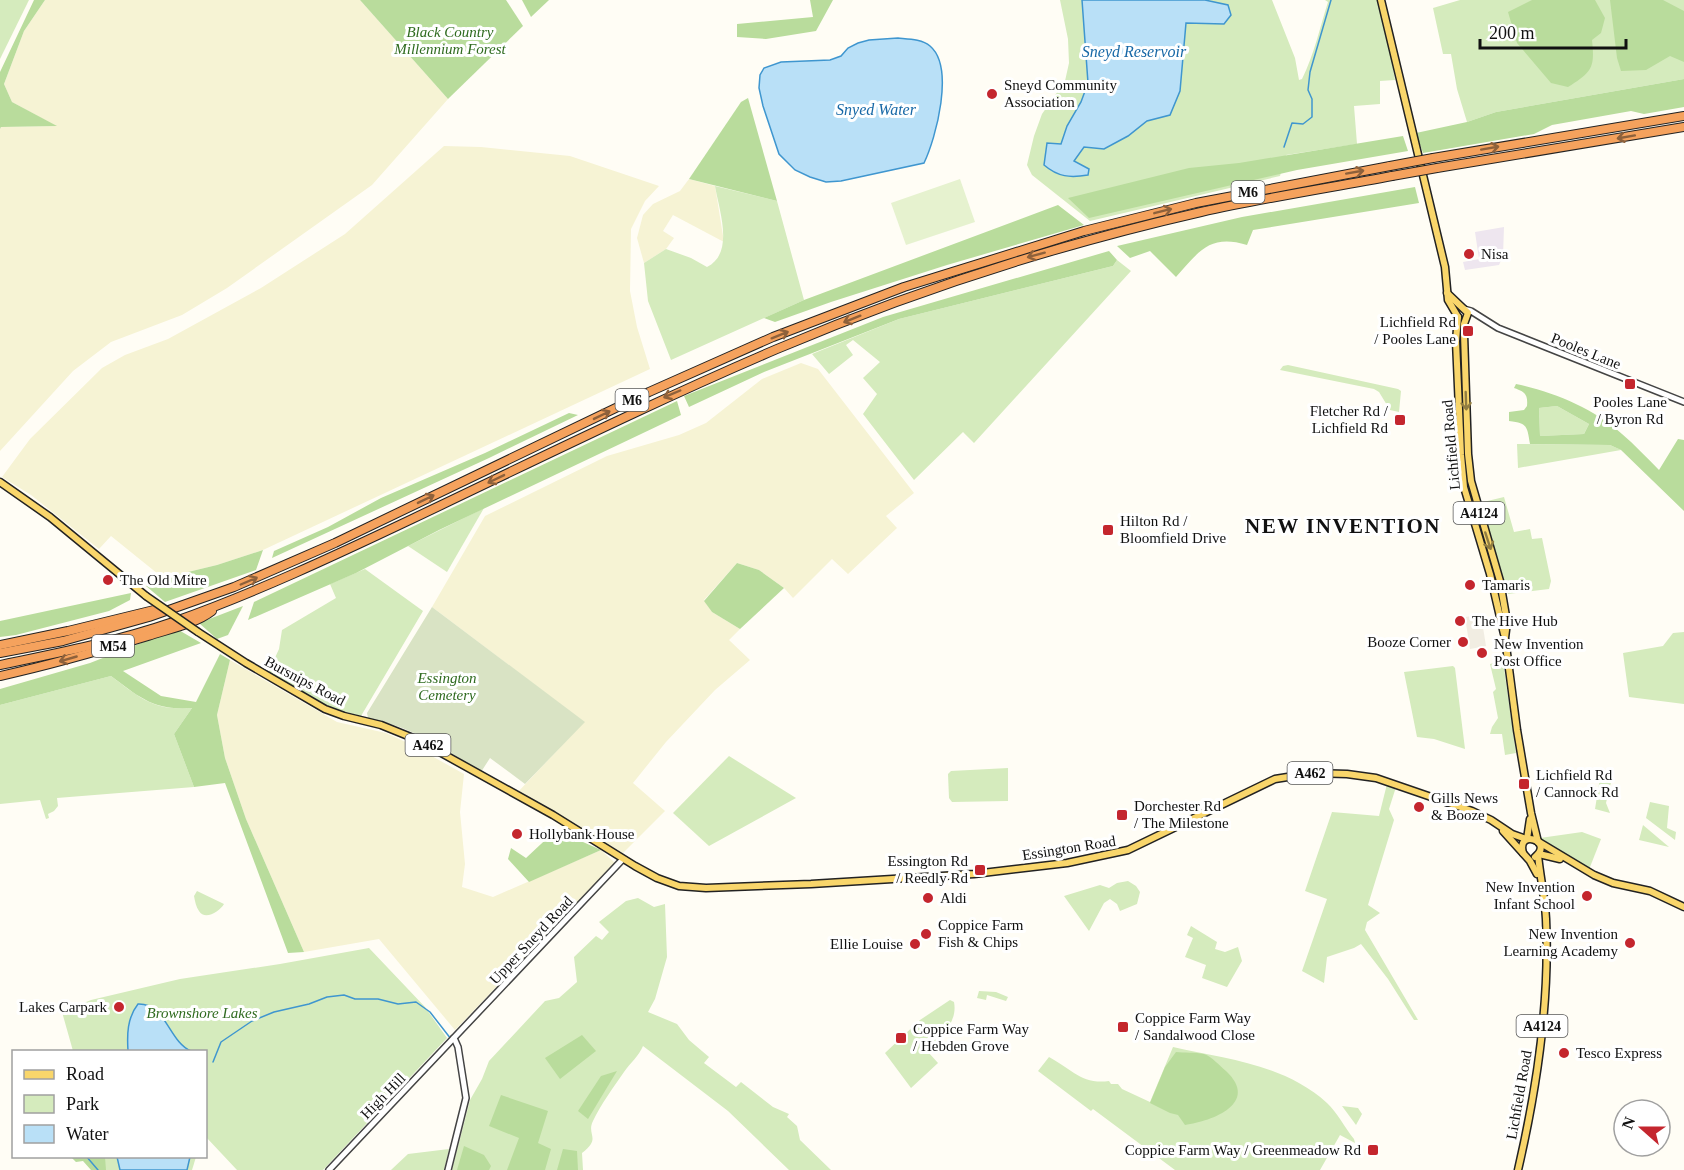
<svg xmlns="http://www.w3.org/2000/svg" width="1684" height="1170" viewBox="0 0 1684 1170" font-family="Georgia,serif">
<rect width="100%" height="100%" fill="#fffdf5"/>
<!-- industrial -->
<path fill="#eee6ef" d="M1504,227L1503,256L1499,265L1465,270L1463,262L1479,259L1475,232Z"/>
<!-- farmland -->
<g fill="#f6f3d4">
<path d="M45,0H360L448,99L372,185L227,288L182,315L111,342L73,371L0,451V129L1,127L56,126L12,102L4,84L24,31Z"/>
<path d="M444,146L481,147L570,156L659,186L645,201L631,229L630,291L637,327L650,369L263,550L217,565L163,578L111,536L99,549L31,495L2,477L30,439L102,368L125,355L168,339L261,288L345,234Z"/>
<path d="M689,179L715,186L724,242L673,215L663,231L674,238L666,249L644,263L637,238L643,215L653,204L680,191Z"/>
<path d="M801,363L818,369L914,493L886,516L897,528L848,574L832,559L793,598L784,588L759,570L737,563L704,600L712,612L740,629L729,640L750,660L715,690L666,742L633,783L665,811L623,853L517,793L584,722L432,607L485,516L607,456L679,435L706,423L762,379Z"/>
<path d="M230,660L337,722L386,733L412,745L464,774L460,812L465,864L462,887L493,897L601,850L615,863L455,1030L379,939L304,952L246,819L225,758L217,715Z"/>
</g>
<!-- green -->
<g fill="#d5ebbd">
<path d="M0,0H29L0,59Z"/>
<path d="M1060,0H1272L1295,58L1299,80L1302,79C1314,55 1320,27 1328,2L1325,0H1377L1387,33L1395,80L1380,81V104L1354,106L1357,144L1286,155L1280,176L1090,221L1032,175L1027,165L1034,136L1042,114L1065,81L1069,63L1068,39Z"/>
<path d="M1460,0H1684V79L1496,112L1467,122L1457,89L1451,54H1443L1433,8Z"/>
<path d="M715,186L777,201L804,300L671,360L648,301L644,263L666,249L691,258L707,267C735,253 719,210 715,186Z"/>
<path d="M1117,260L1131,271L974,443L963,432L914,480L863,414L877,394L863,378L880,362L853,340L846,345L853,355L829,374L812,354L899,319L1113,266Z"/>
<path d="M1288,365L1398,389L1401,391L1399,412L1390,410L1379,392L1374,389L1280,370L1283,366Z"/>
<path d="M1557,406L1589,424L1584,434L1540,436L1539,408Z"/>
<path d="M1517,444L1610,445L1621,450L1518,468Z"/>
<path d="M1504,497L1514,532L1530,529L1532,539L1542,538L1551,581L1549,589L1508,594L1479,503Z"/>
<path d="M484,508L447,572L408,546Z"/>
<path d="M365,569L423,611L361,716L324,706L268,673L279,649L282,630L336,598L330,584Z"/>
<path d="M1684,632V704L1629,697L1623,653L1663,646L1673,633Z"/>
<path d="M1498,662L1503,663L1504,668L1516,753L1505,755L1502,734H1490L1492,727L1498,718L1493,692L1496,689L1490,664Z"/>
<path d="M1453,666L1455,668L1465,749L1434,739L1417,737L1404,672Z"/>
<path d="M111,676C140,698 154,711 192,708L174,734L194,787L57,798L58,806L54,811L48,814L49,818L46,819L40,800L0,804V705Z"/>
<path d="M729,756L796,798L709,846L673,813Z"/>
<path d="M1008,768V801L952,802L949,798L948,774L951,771Z"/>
<path d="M1600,778H1612L1606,803L1610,813L1595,809Z"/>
<path d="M1387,784L1396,787L1389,809L1394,820L1368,905L1380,913L1367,922L1365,930L1418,1020H1414L1388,979L1361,944L1354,948L1327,957L1324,983L1302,971L1327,899L1305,891L1332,812L1379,816Z"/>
<path d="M1650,802L1669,806L1667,828L1676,832L1675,840L1646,818Z"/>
<path d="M1643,825L1669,847L1639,840Z"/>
<path d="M1582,832L1601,839L1590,867L1588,868L1540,838Z"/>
<path d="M1128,881L1136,886L1140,892L1137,904L1120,911L1117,904L1110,899L1104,903L1089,931L1064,896L1100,885L1109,888L1117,883Z"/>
<path d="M197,891L224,904C220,911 205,921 199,911C196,907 195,901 194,896Z"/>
<path d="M638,898L654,907L665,904L667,957L655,999L648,1012L677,1024L689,1040L709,1057L704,1063L736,1087L741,1082L773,1107L789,1114L787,1117L797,1126L800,1140L831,1170H789L728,1111L643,1046C639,1056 630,1063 624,1072C613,1088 601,1104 593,1121C586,1135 602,1138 582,1153L583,1170H452L470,1100L482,1079L489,1061L545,1001L559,998L577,982L574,957L596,936L602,940L609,932L599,922L626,901Z"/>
<path d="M1191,926L1217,942L1215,949L1225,952L1238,947L1242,961L1227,987L1202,978L1206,965L1185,957L1193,938L1187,935Z"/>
<path d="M369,948L425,1007L447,1038L323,1170H237L206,1137V1052L73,1051L62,1012L91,1000L180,979L280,964Z"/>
<path d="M979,991L996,992L1008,997L1006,1001L987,995L986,1000L977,998Z"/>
<path d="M950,1000L954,1002C958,1023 940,1037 928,1052L938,1063L911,1088L885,1053L920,1020Z"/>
<path d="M1173,1047C1226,1059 1284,1064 1327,1103C1337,1112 1345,1128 1354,1139L1355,1143L1340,1135L1320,1170H1175L1093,1109L1091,1111L1038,1071L1049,1057C1070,1068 1082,1085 1109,1081L1111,1084H1118L1122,1089L1150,1102Z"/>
<path d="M1342,1106L1358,1108L1362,1114L1356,1125Z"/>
<path d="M449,1149L444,1170H391L408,1154Z"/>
<path d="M83,1157H196L192,1170H94Z"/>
</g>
<!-- forest -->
<g fill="#b9dc9c" fill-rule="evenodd">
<path d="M34,0H45L24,31L4,84L12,102L57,126L1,127L0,129V72Z"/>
<path d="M360,0H506L523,26L448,99Z"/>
<path d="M522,0H549L531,17Z"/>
<path d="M810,0H833L816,31L766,39L737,37V24L813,17Z"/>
<path d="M1532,0H1595L1605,18L1601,33L1592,40C1595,68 1592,72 1568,87L1551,83L1517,43L1508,12Z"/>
<path d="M1610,0H1663L1684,11V62L1670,56L1646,70L1621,71L1617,58Z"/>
<path d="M1684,79V107L1644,114L1631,111L1552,125L1534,134L1423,153L1416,133L1467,122L1496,112Z"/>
<path d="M748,98L777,201L689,179L741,102Z"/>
<path d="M1403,136L1408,151L1297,170L1089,218L1068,198L1189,168L1239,163Z"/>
<path d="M1415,187L1419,203L1253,230L1247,245C1210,234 1199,251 1176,277L1150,251L1130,258L1117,246L1242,217Z"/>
<path d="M1058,205L1084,225L947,265L831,302L775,322L764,318L804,300Z"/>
<path d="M1109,251L1117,260L1113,266L899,319L764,372L689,407L684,396L883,317Z"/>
<path d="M1516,384C1553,392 1593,408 1622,434C1635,445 1647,458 1659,470L1678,439L1684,440V511L1621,450L1610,445L1530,444C1527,427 1528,423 1509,421V412L1524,410L1527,406C1528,394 1525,392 1514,388ZM1557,406L1589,424L1584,434L1540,436L1539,408Z"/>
<path d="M677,401L681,415L439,530L356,573L248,620L254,602Z"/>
<path d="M569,413L578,415L489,458L272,558L274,551L328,527L381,498L485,453Z"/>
<path d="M263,550L256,570L165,602L146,586L163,578L217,565Z"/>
<path d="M737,563L759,570L784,588L740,629L712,612L704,601Z"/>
<path d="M131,593L130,600L109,611L16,635L0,637V621Z"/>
<path d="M243,606L228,635L217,639L199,623Z"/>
<path d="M177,629L201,643L123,671L161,696L196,702L220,654L230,660L217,715L225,758L246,819L304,952L288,953L225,783L194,787L174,734L192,708C154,711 139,697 111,676L0,705V689L90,663Z"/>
<path d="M556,830L601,850L529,882L508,859L511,848L526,858Z"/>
<path d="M582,1035L596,1051L560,1079L545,1058Z"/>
<path d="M1176,1052C1184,1053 1195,1052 1204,1054C1212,1057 1219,1065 1226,1071C1260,1103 1213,1121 1185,1125L1178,1115L1170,1113L1150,1103L1165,1067Z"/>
<path d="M617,1071L588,1119L578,1111L601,1076Z"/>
<path d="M501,1095L548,1111L538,1143L551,1149L545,1170H507L519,1138L489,1126Z"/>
<path d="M464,1146L484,1155L491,1166L489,1170H457Z"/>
<path d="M563,1149L577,1151L578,1170H557Z"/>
<path d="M71,1157H105L106,1170H91L83,1161L76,1162Z"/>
</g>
<!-- cemetery -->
<path fill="#d9e3c4" d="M432,607L585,722L525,784L490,758L481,772C442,747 414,728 368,718L367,713Z"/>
<!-- pitch -->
<path fill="#e6f2cf" d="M960,179L975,222L906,245L891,203Z"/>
<!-- plaza -->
<path fill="#f1ede2" d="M1481,615L1486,646L1470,649L1465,617Z"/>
<!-- water -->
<g fill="#b9e0f7" stroke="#3f96cf" stroke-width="1.5">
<path d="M1082,0H1205L1228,5L1231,15L1224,24L1186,23L1180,91L1170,115L1147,121L1128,136L1104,149L1084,147L1074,161L1089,169L1088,175C1070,178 1058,177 1044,165L1047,143L1061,144L1067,126L1081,102L1088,83Z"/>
<path d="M898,38C908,39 922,39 930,46C955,67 936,138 924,163L841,181L826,182L810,177L795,170L779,154L763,106L759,88L760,75L764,68L781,62L830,60L841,56L848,48L858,43L869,40Z"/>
<path d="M138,1004C166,1003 169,1042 191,1051H128C127,1035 127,1018 138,1004Z"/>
<path d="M117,1157V1156L190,1157L187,1170H120Z"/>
</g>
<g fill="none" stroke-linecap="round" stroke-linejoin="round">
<!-- stream -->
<g stroke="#3f96cf" stroke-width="1.5">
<path d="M1284,147L1292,123L1303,124L1312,117V99L1308,90L1310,72L1331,0"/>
<path d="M213,1062L221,1042L252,1021L274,1012L309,1004L327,997L344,995L355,999H378L398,1004L416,1002L430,1012L451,1039"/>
<path d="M86,1156L98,1170"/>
</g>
<defs>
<g id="minor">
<path d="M1464,309L1471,311L1498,328L1684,402"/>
<path d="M329,1170L623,859"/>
<path d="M448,1170L466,1098L458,1047L454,1038"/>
</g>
<g id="major">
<path d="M1381,0L1445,267L1448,300L1458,317"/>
<path d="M1447,293L1468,313L1464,324V334L1468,454L1471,481L1500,581L1507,622L1505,638L1517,730L1531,813L1538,842"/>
<path d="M1458,317L1456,341L1461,455L1464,487L1490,574L1504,634"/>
<path d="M0,482L50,517L146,596"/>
<path d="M198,632L246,663L325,709L344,716L381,725L418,740L553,815L635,866L657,878L679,886L706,888L811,884L974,874L1067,863L1128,850L1275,779L1313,773L1347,774L1376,778L1472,811L1491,820L1512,834L1526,839"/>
<path d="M1503,831L1530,861L1537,874"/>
<path d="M1527,839L1530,819"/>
<path d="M1539,842L1594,875L1613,883L1650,891L1684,907"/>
<path d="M1523,853C1516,828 1555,841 1535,857"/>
<path d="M1539,854L1560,859"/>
<path d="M1518,1170C1537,1088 1550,1003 1546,919C1545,898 1540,876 1538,855"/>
</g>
<g id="highway">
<path d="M1433,158L1684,116"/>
<path d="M1437,168L1684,127"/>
<path d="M0,645L68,631L158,609"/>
<path d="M0,653L63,641L149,617L234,587L335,543L649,392L773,337L904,287L1084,231L1196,203L1390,166"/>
<path d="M0,665C58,653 118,641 173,622C255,593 334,556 412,519C534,461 653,402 777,349C914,291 1056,245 1201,212C1264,198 1328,188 1392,176"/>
<path d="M0,676C50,665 99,651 148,636C169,629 195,624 212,611"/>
</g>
</defs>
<!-- minor casing -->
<use href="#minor" stroke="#444" stroke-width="8"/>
<!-- major casing -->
<use href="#major" stroke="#222" stroke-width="9"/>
<!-- highway casing -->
<use href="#highway" stroke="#222" stroke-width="10"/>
<!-- minor -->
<use href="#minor" stroke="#fff" stroke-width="5"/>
<!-- major -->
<use href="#major" stroke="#f9d66b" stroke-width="6"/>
<!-- highway -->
<use href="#highway" stroke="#f5a25d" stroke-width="8"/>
<defs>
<path id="major-bridge" d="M146,596L198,632"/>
<g id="highway-bridge">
<path d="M1390,166L1433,158"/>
<path d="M1392,176L1437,168"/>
</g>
</defs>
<!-- major-bridge casing -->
<use href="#major-bridge" stroke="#222" stroke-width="9" stroke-linecap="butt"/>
<!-- highway-bridge casing -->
<use href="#highway-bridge" stroke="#222" stroke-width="10" stroke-linecap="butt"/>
<!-- major-bridge -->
<use href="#major-bridge" stroke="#f9d66b" stroke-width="6"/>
<!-- highway-bridge -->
<use href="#highway-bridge" stroke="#f5a25d" stroke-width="8"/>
</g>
<!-- one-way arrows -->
<defs><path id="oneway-shaft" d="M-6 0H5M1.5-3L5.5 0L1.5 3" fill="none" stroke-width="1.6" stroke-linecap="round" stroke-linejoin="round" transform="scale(1.5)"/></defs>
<g stroke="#8e613b">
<use href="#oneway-shaft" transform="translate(1626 137) rotate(170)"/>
<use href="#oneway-shaft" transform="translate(1490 148) rotate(-10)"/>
<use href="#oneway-shaft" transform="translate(1355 172) rotate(-10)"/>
<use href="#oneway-shaft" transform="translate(1163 211) rotate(-14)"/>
<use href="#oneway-shaft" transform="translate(1036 255) rotate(165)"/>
<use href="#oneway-shaft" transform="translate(852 319) rotate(158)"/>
<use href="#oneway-shaft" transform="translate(780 335) rotate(-22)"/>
<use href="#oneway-shaft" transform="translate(672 394) rotate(157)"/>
<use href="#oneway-shaft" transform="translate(602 415) rotate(-26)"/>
<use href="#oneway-shaft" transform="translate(496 479) rotate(154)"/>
<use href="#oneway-shaft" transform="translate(426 499) rotate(-26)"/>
<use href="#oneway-shaft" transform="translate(249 581) rotate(-23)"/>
<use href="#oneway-shaft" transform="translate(68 659) rotate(164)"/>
</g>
<g stroke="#917d42">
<use href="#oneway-shaft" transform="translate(1466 401) rotate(88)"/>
<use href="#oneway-shaft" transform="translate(1488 541) rotate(72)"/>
</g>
<!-- markers -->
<g fill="#c4262e" stroke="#fff" stroke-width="2">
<circle cx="992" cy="94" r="6"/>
<circle cx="1469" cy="254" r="6"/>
<rect x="1462" y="325" width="12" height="12" rx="3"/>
<rect x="1624" y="378" width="12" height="12" rx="3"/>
<rect x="1394" y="414" width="12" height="12" rx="3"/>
<rect x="1102" y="524" width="12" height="12" rx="3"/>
<circle cx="108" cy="580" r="6"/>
<circle cx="1470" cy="585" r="6"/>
<circle cx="1460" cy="621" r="6"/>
<circle cx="1463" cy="642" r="6"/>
<circle cx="1482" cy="653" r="6"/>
<rect x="1518" y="778" width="12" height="12" rx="3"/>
<circle cx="1419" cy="807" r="6"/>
<rect x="1116" y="809" width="12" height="12" rx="3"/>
<circle cx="517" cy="834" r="6"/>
<rect x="974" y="864" width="12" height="12" rx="3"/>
<circle cx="1587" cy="896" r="6"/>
<circle cx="928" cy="898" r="6"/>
<circle cx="926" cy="934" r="6"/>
<circle cx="1630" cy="943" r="6"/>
<circle cx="915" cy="944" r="6"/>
<circle cx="119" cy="1007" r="6"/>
<rect x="1117" y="1021" width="12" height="12" rx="3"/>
<rect x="895" y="1032" width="12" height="12" rx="3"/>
<circle cx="1564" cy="1053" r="6"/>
<rect x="1367" y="1144" width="12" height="12" rx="3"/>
</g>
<g text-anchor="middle" stroke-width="6" stroke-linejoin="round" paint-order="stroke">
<!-- shield labels -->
<g fill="#fff" stroke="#585858" stroke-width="1.5">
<rect x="1231.5" y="181" width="33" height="22" rx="4.5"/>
<rect x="615.5" y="389" width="33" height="22" rx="4.5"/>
<rect x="1453.5" y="502" width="51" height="22" rx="4.5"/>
<rect x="92" y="635" width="42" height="22" rx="4.5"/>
<rect x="405.5" y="734" width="45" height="22" rx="4.5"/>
<rect x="1287.5" y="762" width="45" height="22" rx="4.5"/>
<rect x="1516.5" y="1015" width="51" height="22" rx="4.5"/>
</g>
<g font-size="14" font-weight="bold" fill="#111">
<text x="1248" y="197">M6</text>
<text x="632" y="405">M6</text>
<text x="1479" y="518">A4124</text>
<text x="113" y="651">M54</text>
<text x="428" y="750">A462</text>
<text x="1310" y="778">A462</text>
<text x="1542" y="1031">A4124</text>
</g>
<!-- park labels -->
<g font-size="15" font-style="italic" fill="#2f6b1f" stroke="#fff">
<text x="450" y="37">Black Country<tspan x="450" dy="17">Millennium Forest</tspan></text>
<text x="447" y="683">Essington<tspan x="447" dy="17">Cemetery</tspan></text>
<text x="202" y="1018">Brownshore Lakes</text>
</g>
<!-- poi labels -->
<g font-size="15" fill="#111" stroke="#fff" text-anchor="start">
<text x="1004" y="90">Sneyd Community<tspan x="1004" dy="17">Association</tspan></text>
<text x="1481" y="259">Nisa</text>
<text x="1456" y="327" text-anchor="end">Lichfield Rd<tspan x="1456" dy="17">/ Pooles Lane</tspan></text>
<text x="1630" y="407" text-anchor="middle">Pooles Lane<tspan x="1630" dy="17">/ Byron Rd</tspan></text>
<text x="1388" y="416" text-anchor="end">Fletcher Rd /<tspan x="1388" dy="17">Lichfield Rd</tspan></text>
<text x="1120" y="526">Hilton Rd /<tspan x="1120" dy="17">Bloomfield Drive</tspan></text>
<text x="120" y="585">The Old Mitre</text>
<text x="1482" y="590">Tamaris</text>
<text x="1472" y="626">The Hive Hub</text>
<text x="1451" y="647" text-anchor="end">Booze Corner</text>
<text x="1494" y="649">New Invention<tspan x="1494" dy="17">Post Office</tspan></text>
<text x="1536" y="780">Lichfield Rd<tspan x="1536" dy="17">/ Cannock Rd</tspan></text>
<text x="1431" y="803">Gills News<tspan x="1431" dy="17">&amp; Booze</tspan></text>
<text x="1134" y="811">Dorchester Rd<tspan x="1134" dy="17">/ The Milestone</tspan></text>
<text x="529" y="839">Hollybank House</text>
<text x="968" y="866" text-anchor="end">Essington Rd<tspan x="968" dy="17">/ Reedly Rd</tspan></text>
<text x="1575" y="892" text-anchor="end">New Invention<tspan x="1575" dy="17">Infant School</tspan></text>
<text x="940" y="903">Aldi</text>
<text x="938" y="930">Coppice Farm<tspan x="938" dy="17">Fish &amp; Chips</tspan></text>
<text x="1618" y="939" text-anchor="end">New Invention<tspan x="1618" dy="17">Learning Academy</tspan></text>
<text x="903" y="949" text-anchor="end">Ellie Louise</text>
<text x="107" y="1012" text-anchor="end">Lakes Carpark</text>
<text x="1135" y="1023">Coppice Farm Way<tspan x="1135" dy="17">/ Sandalwood Close</tspan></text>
<text x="913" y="1034">Coppice Farm Way<tspan x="913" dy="17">/ Hebden Grove</tspan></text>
<text x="1576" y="1058">Tesco Express</text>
<text x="1361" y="1155" text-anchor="end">Coppice Farm Way / Greenmeadow Rd</text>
</g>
<!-- street labels -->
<g font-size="15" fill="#111" stroke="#fff">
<text transform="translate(1586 351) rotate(22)" y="5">Pooles Lane</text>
<text transform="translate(1451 445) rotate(-95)" y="5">Lichfield Road</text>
<text transform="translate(305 681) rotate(28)" y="5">Bursnips Road</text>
<text transform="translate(1069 848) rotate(-9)" y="5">Essington Road</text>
<text transform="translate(531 940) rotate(-47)" y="5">Upper Sneyd Road</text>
<text transform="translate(1519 1095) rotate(-80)" y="5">Lichfield Road</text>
<text transform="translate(383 1096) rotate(-46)" y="5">High Hill</text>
</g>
<!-- water labels -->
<g font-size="16" font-style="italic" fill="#1768a6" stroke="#fff">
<text x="1134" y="57">Sneyd Reservoir</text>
<text x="876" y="115">Snyed Water</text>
</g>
<!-- district labels -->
<g font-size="21" font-weight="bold" letter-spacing="1.5" fill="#111" stroke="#fff">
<text x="1343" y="533">NEW INVENTION</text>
</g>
</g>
<!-- legend -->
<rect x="12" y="1050" width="195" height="108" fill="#ffffff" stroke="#a0a0a0" stroke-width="1.5"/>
<rect x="24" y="1070" width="30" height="9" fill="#f9d66b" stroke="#a0a0a0" stroke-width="1.5"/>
<text x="66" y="1080" font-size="18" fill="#111111">Road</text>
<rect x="24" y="1095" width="30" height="18" fill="#d5ebbd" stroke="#a0a0a0" stroke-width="1.5"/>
<text x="66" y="1110" font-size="18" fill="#111111">Park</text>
<rect x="24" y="1125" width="30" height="18" fill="#b9e0f7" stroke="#a0a0a0" stroke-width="1.5"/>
<text x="66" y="1140" font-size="18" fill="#111111">Water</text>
<!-- north arrow -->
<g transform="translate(1642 1128) rotate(291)"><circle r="28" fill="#ffffff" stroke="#a0a0a0" stroke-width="1.5"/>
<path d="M0-4.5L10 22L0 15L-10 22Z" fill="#c4262e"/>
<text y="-9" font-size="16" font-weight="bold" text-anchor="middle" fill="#111111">N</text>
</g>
<!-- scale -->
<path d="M1480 39v9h146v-9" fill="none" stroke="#111111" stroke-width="3"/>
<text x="1489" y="39" font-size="18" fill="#111111" stroke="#ffffff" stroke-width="4.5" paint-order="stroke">200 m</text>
</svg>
